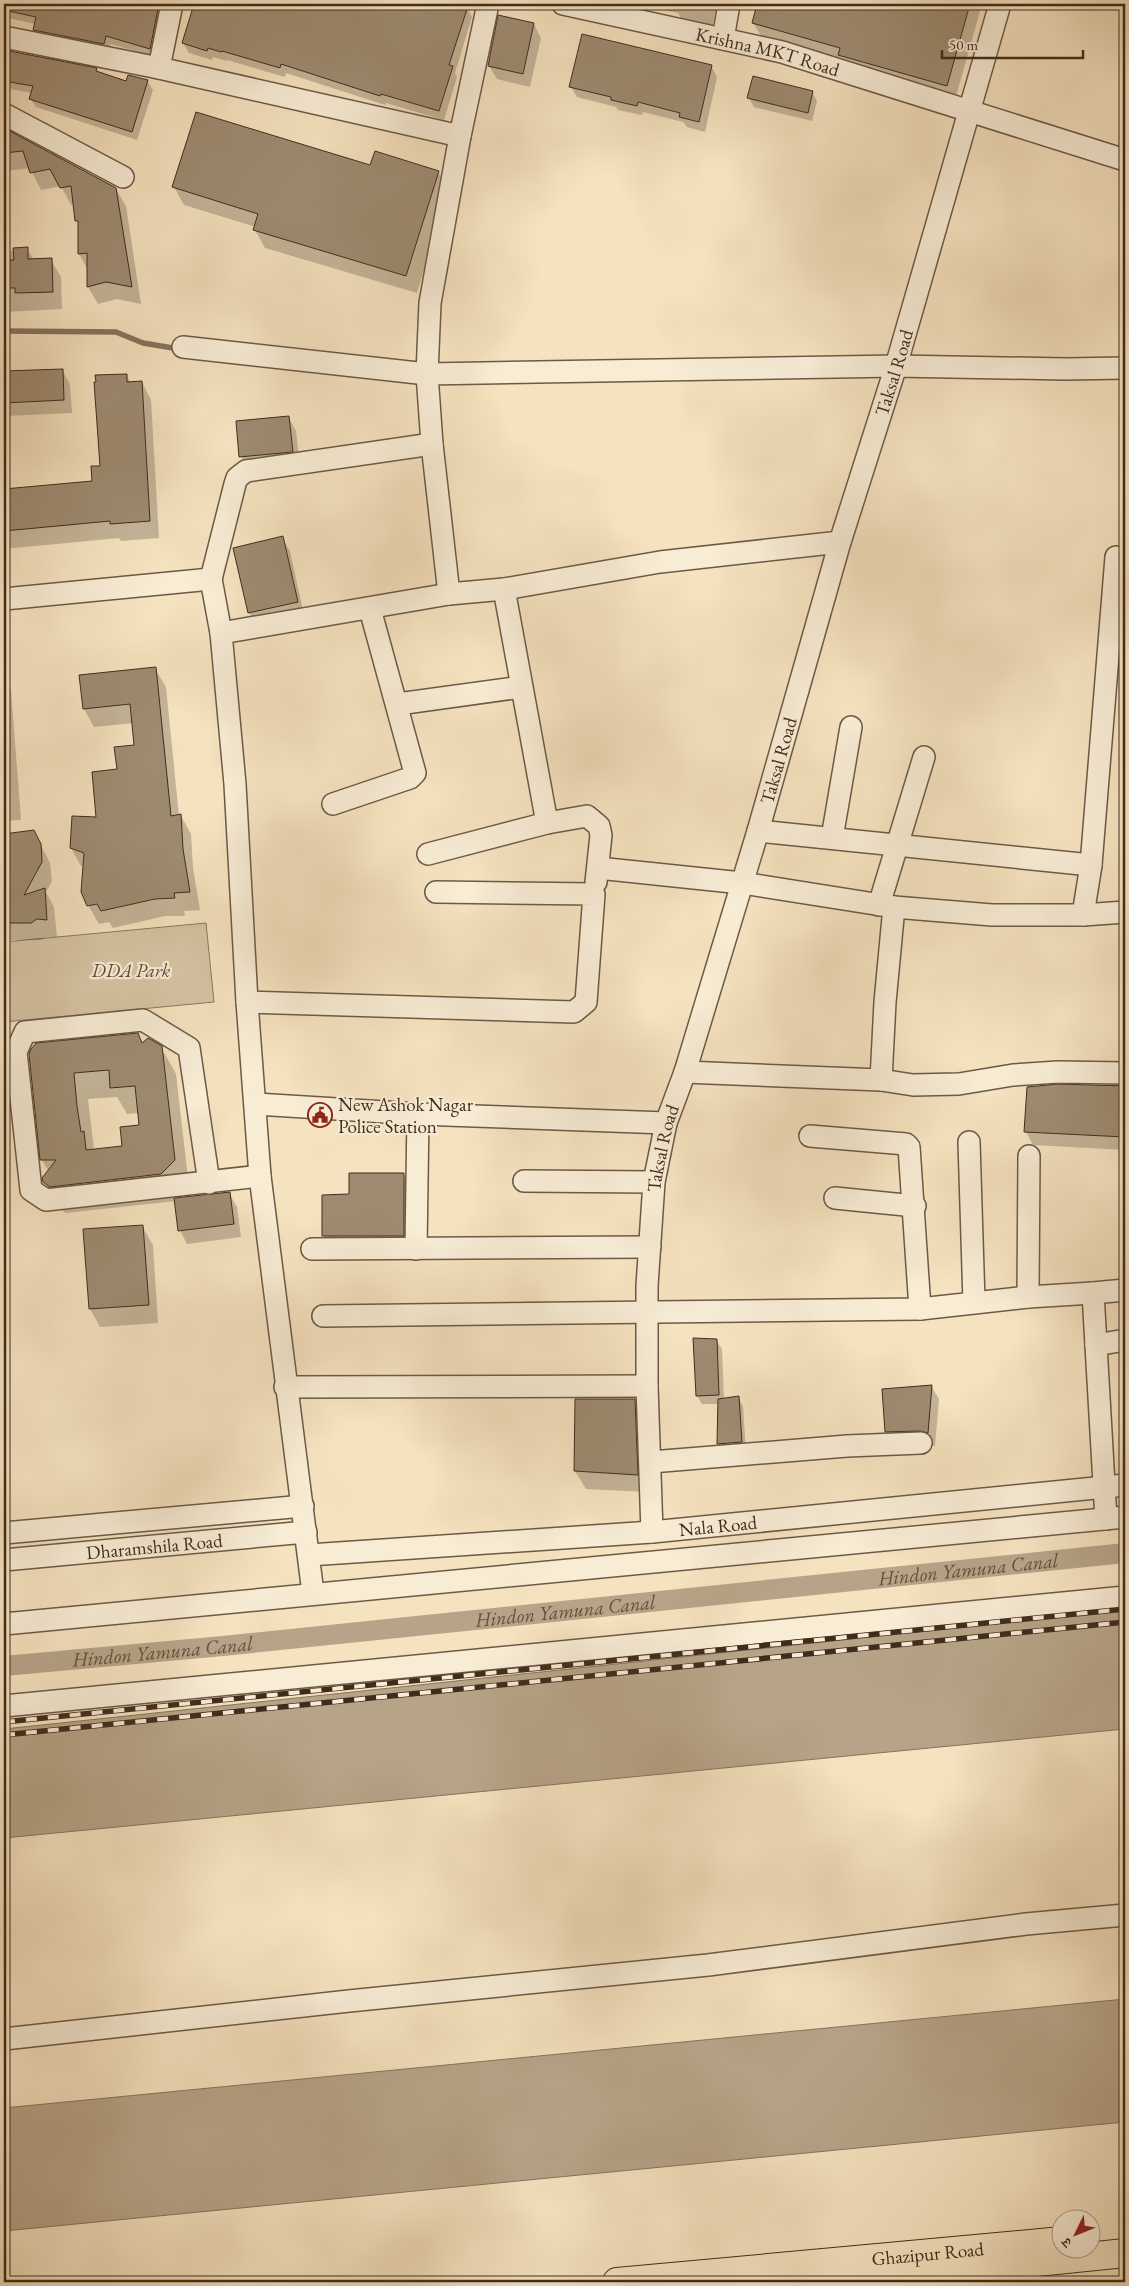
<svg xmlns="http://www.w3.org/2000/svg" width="1129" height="2286" viewBox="0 0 1129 2286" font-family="'EB Garamond','Noto Serif Devanagari',serif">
<rect width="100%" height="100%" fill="#f5e2bf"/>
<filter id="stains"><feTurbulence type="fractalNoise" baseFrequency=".004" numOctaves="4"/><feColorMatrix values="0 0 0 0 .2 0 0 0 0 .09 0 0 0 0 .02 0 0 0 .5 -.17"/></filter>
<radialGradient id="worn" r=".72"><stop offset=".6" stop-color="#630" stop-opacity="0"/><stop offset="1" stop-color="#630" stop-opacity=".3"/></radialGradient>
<!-- green -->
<path fill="#d6c3a3" stroke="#8b7860" d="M206,923L214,1002L4,1022V942Z"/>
<!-- water -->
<g fill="#b7a488" stroke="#87745d">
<path d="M1125,1610V1729L4,1838V1729Z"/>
<path d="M1125,1999V2122L4,2231V2108Z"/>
</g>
<!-- shadow -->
<g fill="#0003" fill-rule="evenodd">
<path d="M4,4H161L155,57L111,44L108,52L39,38L34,30L35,24L4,17Z"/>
<path d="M195,4H455L467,8L472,17L455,73L457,77L444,120L386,103L385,105L286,73L285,77L227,60V61L213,57L212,60L189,53L183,43Z"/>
<path d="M635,4H717L712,27L682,20L678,13Z"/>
<path d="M759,4H982L955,100L762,37L753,23Z"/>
<path d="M534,24L541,38L530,87L497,79L489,66Z"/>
<path d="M4,51L96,69L98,73L127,82L147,81L153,90L137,140L36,107L30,98L32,93L4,88Z"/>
<path d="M711,66L717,77L705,132L687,127L683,122L643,112L642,115L618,110L616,107L577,97L571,87Z"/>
<path d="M812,92L817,101L812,121L754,107L749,98Z"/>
<path d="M4,129L116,189L126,206L141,304L117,299L98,304L88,287V270L79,254V225L74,204L71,205L61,186L41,190L30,168L8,171L4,163Z"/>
<path d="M371,167L438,172L448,190L417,293L265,248L255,230L256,227L184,205L174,187Z"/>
<path d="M27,249L34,260H51L61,277L62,309L4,312V252Z"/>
<path d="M62,370L70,384L72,413L6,416L4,412V372Z"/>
<path d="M126,375L131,383L142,382L151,400L159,538L121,541L119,538L4,549V490L94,482L101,467Z"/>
<path d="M289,418L296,431L300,465L248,470L241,456Z"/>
<path d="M282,538L290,551L304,615L257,626L249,612Z"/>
<path d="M155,669L166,687L179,816H181L191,834L193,868L200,910L184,911L185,916H165L113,928L109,922L99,924L88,905L84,867L81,866L71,848L98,818L118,771L136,746L134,723L94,727L84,709Z"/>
<path d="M4,677L11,690L21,820L4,821Z"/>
<path d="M34,831L50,863L52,881L46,892L54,907L57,937H47L41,940H4V835Z"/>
<path d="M137,1034L143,1044L161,1047L176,1074L189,1187L178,1199L229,1193L237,1207L241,1237L187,1244L180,1230L176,1201L66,1213L59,1208L44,1181L49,1172L42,1160L30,1054ZM117,1097L127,1114L139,1113L140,1126L123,1147L94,1150L88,1099Z"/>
<path d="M1058,1086L1125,1088V1150L1033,1145L1026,1132Z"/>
<path d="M403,1174L411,1188V1249L332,1250L324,1236L323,1196H350Z"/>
<path d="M142,1226L153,1245L158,1323L100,1327L90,1309Z"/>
<path d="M716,1340L722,1349L724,1400L738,1397L743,1406L746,1451L723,1452L718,1444L719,1404H702L697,1396Z"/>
<path d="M931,1386L939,1399L935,1446L929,1444L894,1445L886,1432Z"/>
<path d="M634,1400L645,1418L647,1492L586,1489L575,1471Z"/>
</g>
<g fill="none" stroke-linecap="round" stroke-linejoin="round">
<!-- stream -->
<path stroke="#87745d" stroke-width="5.5" d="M4,331L116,332L143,343L179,349"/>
<!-- canal -->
<path stroke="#b7a488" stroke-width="20" id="s1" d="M4,1666L223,1646L1125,1553"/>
</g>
<!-- building -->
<g fill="#9e8b71" stroke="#402c1d" fill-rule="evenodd">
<path d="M5,4H159L150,49L106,36L104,44L33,30L36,17L4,10Z"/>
<path d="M194,4H459L468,6L449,65L453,66L439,111L381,94L380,96L281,64L280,68L222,51L221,52L208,48L207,51L182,43Z"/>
<path d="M757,4H970L947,86L838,55L840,48L752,23Z"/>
<path d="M498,15L534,23L523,74L488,66Z"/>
<path d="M582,34L712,65L699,122L679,117L680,113L638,102L637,106L611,100V97L569,87Z"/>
<path d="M4,50L97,68L96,71L126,81L128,75L148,80L132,132L29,99L33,86L4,81Z"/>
<path d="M753,76L813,91L808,113L747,98Z"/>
<path d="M196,112L370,165L375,151L439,171L406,276L253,230L258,214L172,187Z"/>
<path d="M4,128L116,188L132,287L106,282L87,287V253L78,254V221H75L71,186L60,188L50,169L30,173L23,151L4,153Z"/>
<path d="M28,247V259L52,258L53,292L15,293V288H4V260H14L13,248Z"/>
<path d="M63,369L64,400L4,403V371Z"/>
<path d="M127,374V382L142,381L150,521L110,524V521L4,531V489L92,481L91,466H100L94,382H96L95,375Z"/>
<path d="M289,416L293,452L239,457L236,421Z"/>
<path d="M283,536L298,602L248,613L233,548Z"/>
<path d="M156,667L171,816L181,814L183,849L190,892L174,893L175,898L155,899L101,911L97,904L87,906L81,892L84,853L70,848L72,816L96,817L92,772L117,769L114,747L134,745L130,704L83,709L79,675Z"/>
<path d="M34,830L41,844L42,862L24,895L45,888L47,920L37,919L31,923H9L4,933V834Z"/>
<path d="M138,1033L142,1043L148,1038L162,1046L175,1160L161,1174L50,1187L43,1182L42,1178L56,1160H40L29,1054L31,1049L36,1043ZM109,1070L110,1088L135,1086L139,1125L120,1127L122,1146L86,1150L84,1131L81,1132L77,1106L74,1073Z"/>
<path d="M1058,1084L1125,1086V1137L1024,1132L1027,1087Z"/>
<path d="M349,1173H404V1236H322V1195L349,1194Z"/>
<path d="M230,1192L234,1224L178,1231L174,1198Z"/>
<path d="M143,1225L149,1305L89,1309L83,1229Z"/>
<path d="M693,1338L717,1339L719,1395L696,1396Z"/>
<path d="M932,1385L928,1433L920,1431L885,1432L882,1389Z"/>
<path d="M739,1396L742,1442L717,1444L718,1399Z"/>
<path d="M575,1399H635L638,1475L574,1471Z"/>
</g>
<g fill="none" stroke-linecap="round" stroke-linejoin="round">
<defs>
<g id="minor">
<path d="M172,4L159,68L460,136"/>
<path id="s2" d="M563,4L782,52L1125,160"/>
<path d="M4,37L159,68"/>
<path d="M723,39L729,4"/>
<path d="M4,114L123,177"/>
<path d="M183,347L427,374L896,366L1066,369L1125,368"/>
<path d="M211,579L235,484L237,478L246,471L432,444"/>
<path d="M504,589L547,823"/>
<path d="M449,594L432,444L427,374L430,303L460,136L488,4"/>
<path d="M4,599L211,579L221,633L235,784L247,1002L260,1176L313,1593"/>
<path d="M221,633L449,594L504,589L660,562L840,542"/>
<path d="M398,704L521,687"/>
<path d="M333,804L410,778L415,773L370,609"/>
<path d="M758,831L1091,865L1116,557"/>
<path d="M832,838L851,727"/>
<path d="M428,854L547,823L587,816L599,826L601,835L596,882"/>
<path d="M1091,865L1083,915L1125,912"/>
<path d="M598,868L742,883L894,907L992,915H1083"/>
<path d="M879,905L924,757"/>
<path d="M247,1002L574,1012L586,1002L594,894L436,892"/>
<path d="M685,1072L881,1080L913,1085L959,1084L1013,1075L1058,1072L1125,1073"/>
<path d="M881,1080L885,1002L894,907"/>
<path d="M256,1104L418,1114L666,1123"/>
<path d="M810,1136L906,1144L909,1147L920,1309"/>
<path d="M969,1142L974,1302"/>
<path d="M524,1181L654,1182"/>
<path d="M209,1183L189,1048L143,1020L25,1032L16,1052L31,1190L46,1200L260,1176"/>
<path d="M835,1198L915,1206"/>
<path d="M312,1249L650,1247"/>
<path d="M416,1249L418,1114"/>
<path d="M1028,1297L1029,1156"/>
<path d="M323,1316L920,1309L1028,1297L1093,1293"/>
<path d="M1096,1345L1125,1340"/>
<path d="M285,1387L647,1386"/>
<path d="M651,1462L847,1446L921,1443"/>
<path d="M1106,1519L1093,1293L1125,1290"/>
<path id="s3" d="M652,1532L647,1386V1286L654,1182L666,1123L685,1072L758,831L840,542L896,366L1000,4"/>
<path d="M4,1533L303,1506"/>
<path id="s4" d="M309,1555L652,1532L1125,1485"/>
<path id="s5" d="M4,1560L306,1532"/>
<path d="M4,1624L1125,1517"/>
<path d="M4,1706L1125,1597"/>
<path d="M4,2039L349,2001L708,1965L1026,1924L1125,1915"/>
</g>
<g id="major">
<path id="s6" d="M617,2282L1062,2241"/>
<path d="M843,2282L1125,2253"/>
</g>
</defs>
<!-- minor casing -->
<use href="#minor" stroke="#6d5a46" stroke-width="24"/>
<!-- major casing -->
<use href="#major" stroke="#402c1d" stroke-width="30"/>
<!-- minor -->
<use href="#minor" stroke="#f8ecd5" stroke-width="21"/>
<!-- major -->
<use href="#major" stroke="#f5e2bf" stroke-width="28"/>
<defs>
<g id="rail">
<path d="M4,1722L1125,1609"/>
<path d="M4,1735L1125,1622"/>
</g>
</defs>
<!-- rail casing -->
<use href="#rail" stroke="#402c1d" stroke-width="5.5"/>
<!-- rail -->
<use href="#rail" stroke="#f8ecd5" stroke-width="4" stroke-dasharray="11" stroke-linecap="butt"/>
</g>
<!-- icons -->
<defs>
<symbol id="civic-ring" viewBox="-11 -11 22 22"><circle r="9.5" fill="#f8ecd5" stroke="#8f2418" stroke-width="1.5"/><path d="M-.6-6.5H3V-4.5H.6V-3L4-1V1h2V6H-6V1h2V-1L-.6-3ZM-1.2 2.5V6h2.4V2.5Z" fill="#8f2418"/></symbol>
</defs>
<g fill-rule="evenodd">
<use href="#civic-ring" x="306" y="1101" width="28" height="28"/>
</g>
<g text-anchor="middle" stroke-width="4.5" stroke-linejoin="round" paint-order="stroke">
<!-- street labels -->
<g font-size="19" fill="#402c1d" stroke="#f8ecd5">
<text dy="7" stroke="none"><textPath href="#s2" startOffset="210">Krishna MKT Road</textPath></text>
<text dy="7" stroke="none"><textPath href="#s3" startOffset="1195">Taksal Road</textPath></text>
<text dy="7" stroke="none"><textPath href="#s3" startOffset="790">Taksal Road</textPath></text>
<text dy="7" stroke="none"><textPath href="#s3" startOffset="385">Taksal Road</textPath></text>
<text dy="7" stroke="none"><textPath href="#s4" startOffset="410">Nala Road</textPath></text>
<text dy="7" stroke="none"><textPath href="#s5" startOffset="151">Dharamshila Road</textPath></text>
<text dy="7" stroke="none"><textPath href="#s6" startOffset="312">Ghazipur Road</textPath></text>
</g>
<!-- park labels -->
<g font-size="19" font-style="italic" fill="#5e4a38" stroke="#f8ecd5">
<text x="131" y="977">DDA Park</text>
</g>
<!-- poi labels -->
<g font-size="19" fill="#402c1d" stroke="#f8ecd5" text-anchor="start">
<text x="338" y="1111">New Ashok Nagar<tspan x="338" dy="22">Police Station</tspan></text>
</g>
<!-- water labels -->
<g font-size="20" font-style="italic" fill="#64503d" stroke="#f8ecd5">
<text dy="7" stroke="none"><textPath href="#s1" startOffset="969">Hindon Yamuna Canal</textPath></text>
<text dy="7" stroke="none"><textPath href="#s1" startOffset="564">Hindon Yamuna Canal</textPath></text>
<text dy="7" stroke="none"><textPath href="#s1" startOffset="159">Hindon Yamuna Canal</textPath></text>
</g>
</g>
<!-- margin -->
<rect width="1129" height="2286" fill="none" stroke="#f5e2bf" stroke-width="20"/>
<rect x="5" y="5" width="1119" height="2276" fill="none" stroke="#402c1d" stroke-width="2.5"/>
<rect x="10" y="10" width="1109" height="2266" fill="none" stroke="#402c1d"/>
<!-- north arrow -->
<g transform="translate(1076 2234) rotate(227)"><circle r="24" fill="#f8ecd5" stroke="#ae9f8b"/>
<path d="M0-4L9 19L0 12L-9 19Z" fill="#8f2418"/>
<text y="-8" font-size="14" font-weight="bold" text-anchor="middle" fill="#402c1d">उ</text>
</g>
<!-- scale -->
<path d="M942 50v8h141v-8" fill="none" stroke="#402c1d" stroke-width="2.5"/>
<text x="949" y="50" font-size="15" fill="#402c1d" stroke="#f8ecd5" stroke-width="4" paint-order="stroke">50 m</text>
<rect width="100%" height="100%" filter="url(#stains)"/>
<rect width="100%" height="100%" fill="url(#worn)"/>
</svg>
